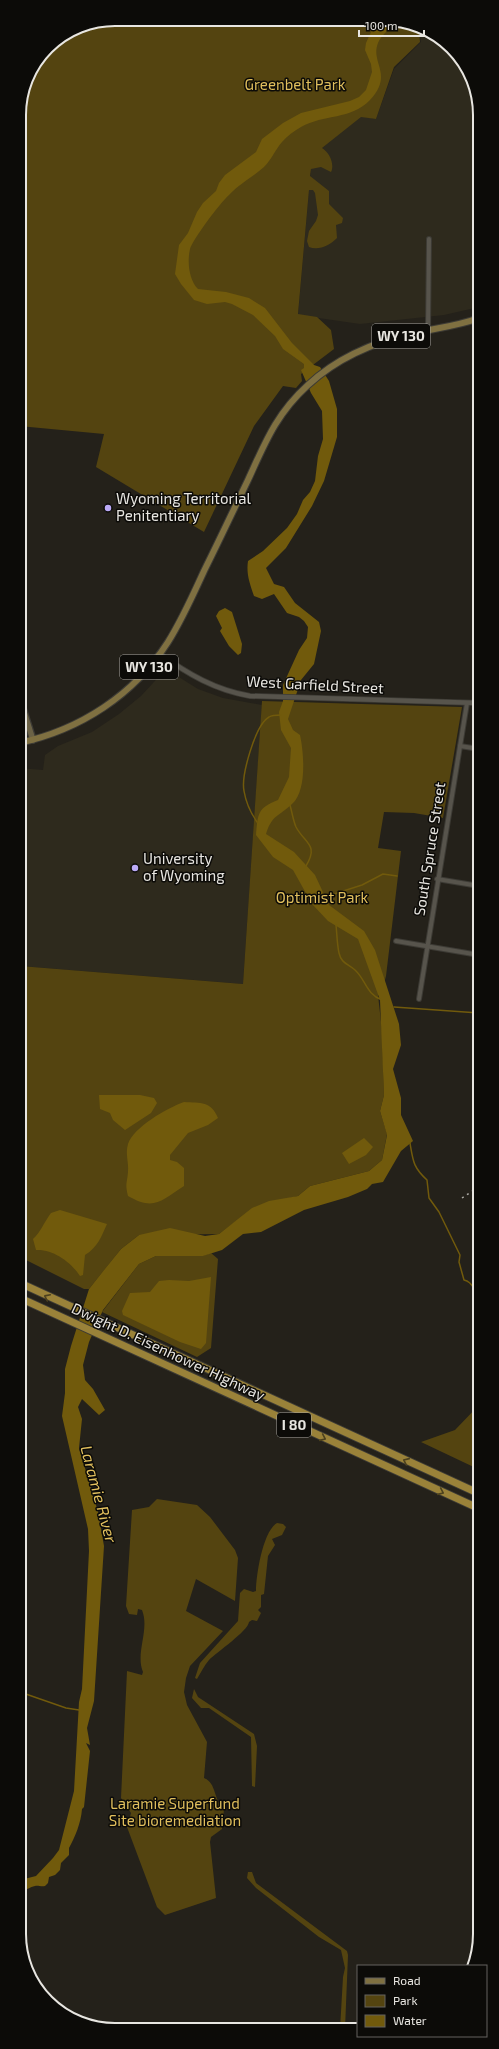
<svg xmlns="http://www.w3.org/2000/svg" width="499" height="2049" viewBox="0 0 499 2049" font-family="'Exo 2',sans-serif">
<rect width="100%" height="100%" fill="#24211a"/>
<!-- built -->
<g fill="#2e2a1d">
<path d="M419,30L452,47L470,73L479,103V307L444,315L360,324L298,315L312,156L361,116L376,119L394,69L421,42Z"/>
<path d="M166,669L198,689L223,698L262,705L243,984L20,966L19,768L43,770L45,755L58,746L92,732L119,714L141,696Z"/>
</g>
<!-- green -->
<g fill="#544410">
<path d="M115,19L403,21L419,30L420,42L394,67L376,119L361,117L322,148C329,152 335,164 331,172L321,167L311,169L310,176L329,191V204L343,218L342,223L336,225L337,238C330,245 319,251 309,247L307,241L309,231L316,221L318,215L315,193L313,190H309L298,314L317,317L331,330L334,349L301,374L302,381L296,388L283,386L254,426L204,532L96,467L104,434L19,426V109L26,78L47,48L87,25Z"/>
<path d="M262,701L462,707L443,818L414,813L384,812L378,848L401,851L386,976L381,995H378L382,1031L384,1095L380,1111L387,1134L382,1160L369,1171L310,1186L298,1196L286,1199L235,1222L219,1234L139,1235L121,1249L89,1289H84L20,1257V966L243,984Z"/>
<path d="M211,1253L218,1259L211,1348L197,1357L102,1312L139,1264L156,1256H202Z"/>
<path d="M480,1404V1470L421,1442L455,1430Z"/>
<path d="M157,1499L197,1505L210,1517L235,1550L238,1558L235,1601L196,1579L186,1611L223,1631L190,1666L186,1678L184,1692L187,1705L207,1742L204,1778C217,1783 213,1800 224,1809L222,1829L211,1837L210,1842L216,1898L165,1915L157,1907L127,1827L131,1813L121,1798L127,1671L142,1675L143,1672C135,1653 150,1630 142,1610L138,1609L137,1615L129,1614L126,1606L132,1510L149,1507Z"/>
<path d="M277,1523L283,1524L286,1527L282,1535L272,1539L275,1545L268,1556L264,1594L261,1595V1607L258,1610L261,1613L257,1621L252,1620L249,1622C248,1631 217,1652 209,1660C204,1666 201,1672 197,1679L195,1678L200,1663L238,1621L240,1593L244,1589L253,1592L256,1591C256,1575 263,1531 277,1523Z"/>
<path d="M194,1689L198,1697L254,1734L257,1746L255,1787L252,1786L251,1737L209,1708H201L192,1698Z"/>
<path d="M248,1872H252L256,1883L347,1951L348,1955L345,2029H340L343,1977L345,1968L341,1950L319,1937L256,1888L247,1878Z"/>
</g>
<!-- water -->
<g fill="#715a0c">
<path d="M381,21H398C392,27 381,35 378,43C370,63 394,74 370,100C351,120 324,114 301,127C294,131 287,136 282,142C275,150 272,159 264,167C253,177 239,184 229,195C220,203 193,239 190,249C187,262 189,280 198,289L226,292L249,298L265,308L292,343L314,365L320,367L329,381L337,409V437L324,481L312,506L286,548L266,568L274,584L284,587L295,603L319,622L321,631L314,664L301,680L288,719L293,730L300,735C304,753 307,791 292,804C278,817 272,815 266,834L294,852L315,875L329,905L364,931L375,950L399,1024L401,1045L393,1069L401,1098V1115L413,1141L401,1151L383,1182L372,1184L367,1189L348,1197L304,1210L261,1232L243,1234L222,1250L203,1256H156L139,1264L103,1310L89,1342L83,1365L85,1380L93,1389L105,1410L99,1415L82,1399L78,1407L82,1419L79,1448L98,1512L104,1546L94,1701L87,1728L90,1745L86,1743L90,1751L84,1807L82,1809C81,1823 75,1837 69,1848V1855L61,1863L60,1870L55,1875L49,1877L48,1883L45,1886C41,1887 38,1885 35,1886C29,1887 27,1891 20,1890V1880L36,1876L53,1858L59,1850L74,1791L79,1702L82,1689L89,1551L88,1529L62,1416L65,1393V1369L71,1346L89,1289L104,1270L121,1249L139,1235L170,1228L205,1236L219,1234L252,1208L269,1201L298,1196L310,1186L369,1171L382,1160L387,1135L380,1111L384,1095L380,1000L358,939L328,921L312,904L293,870L273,857L256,835C258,814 257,808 278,800L289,777L291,748L281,730L279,712L283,701V685L299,650L307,638L308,627L304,621L299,617L287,613L274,594L262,599L254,596C250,584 246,574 248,561L263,551L287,528L297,514L303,500L310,492L315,481L318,456L323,439L322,411L311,393L301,370L304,368V364L283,349L275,336L253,315L232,304L225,302L207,304L194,300L181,284L175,274L179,245L188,233L197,212L203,203L216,191L219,183L225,175L256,152L262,139L283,123L301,113L350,101L359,97L366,90L372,72L371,64L365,50L366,43L371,32Z"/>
<path d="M225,608L232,612L242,644L241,653L238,655L229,646L220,631L222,628L216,616L219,611Z"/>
<path d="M99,1095H140L154,1098L157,1103L151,1113L125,1130L113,1120L110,1113L100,1109Z"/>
<path d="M184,1102C201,1103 211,1101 218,1118L208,1125L188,1133L170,1155V1160L177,1162L184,1168V1186C161,1201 154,1211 128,1196C125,1183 127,1184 128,1172C129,1162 125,1154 128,1144C134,1127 167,1108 184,1102Z"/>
<path d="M364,1138L373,1147L366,1155L349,1164L342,1153Z"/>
<path d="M60,1210L107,1224C101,1237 98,1247 85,1255L83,1275L80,1276C71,1262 53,1249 36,1250L33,1239C41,1232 44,1222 51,1213Z"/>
<path d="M211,1277L206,1343L201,1349L180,1342L123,1315L122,1311L130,1293L150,1292L159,1281L169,1280L189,1281Z"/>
</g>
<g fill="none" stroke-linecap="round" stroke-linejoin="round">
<!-- stream -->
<g stroke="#715a0c" stroke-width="1.5">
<path d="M290,805C292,812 293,820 296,827C305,844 319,844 306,866"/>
<path d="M257,822C250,812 246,803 244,791C241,776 255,725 269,717C272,715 278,715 281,715"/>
<path d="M327,902L334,894L362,885L383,874L397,876"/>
<path d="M336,925C337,934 337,944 339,953C341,963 348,964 355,970C366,980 366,994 382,1000"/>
<path d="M394,1007L479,1013"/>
<path d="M410,1143C413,1161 413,1167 427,1180L429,1198L439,1212L460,1255L459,1262L464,1280C477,1283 476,1301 480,1312"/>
<path d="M20,1692L66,1708L79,1710"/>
</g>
<defs>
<g id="minor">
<path d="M428,331L429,239"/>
<path d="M460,746L479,749"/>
<path d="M437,879L479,886"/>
<path d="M396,941L479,955"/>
<path d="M419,999L467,703"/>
</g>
<path id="tertiary" d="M160,654C188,674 215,690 250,696L479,703"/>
<path id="secondary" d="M19,696L33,740"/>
<path id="primary" d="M19,743C80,730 134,695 168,642C182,620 193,595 204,571C219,541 233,511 248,480C265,443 276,414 308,385C338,357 374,342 414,333C437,328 458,326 479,318"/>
<g id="motorway">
<path d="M20,1283L480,1494"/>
<path d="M20,1298L480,1509"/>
</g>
</defs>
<!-- minor casing -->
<use href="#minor" stroke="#3d3b35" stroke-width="6"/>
<!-- tertiary casing -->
<use href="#tertiary" stroke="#3d3b35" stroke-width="6"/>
<!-- secondary casing -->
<use href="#secondary" stroke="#3d3b35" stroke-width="8"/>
<!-- primary casing -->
<use href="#primary" stroke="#3d3b35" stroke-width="8"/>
<!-- motorway casing -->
<use href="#motorway" stroke="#3d3b35" stroke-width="9"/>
<!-- minor -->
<use href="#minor" stroke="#57544c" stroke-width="4"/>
<!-- tertiary -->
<use href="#tertiary" stroke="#57544c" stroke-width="4.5"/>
<!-- secondary -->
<use href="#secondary" stroke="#6b6246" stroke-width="5.5"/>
<!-- primary -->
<use href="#primary" stroke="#7f7041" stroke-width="6"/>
<!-- motorway -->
<use href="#motorway" stroke="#9a8239" stroke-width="7"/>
<!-- rail -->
<path stroke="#afada7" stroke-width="1.5" stroke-dasharray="2 4" stroke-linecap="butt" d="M462,1198L480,1186"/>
</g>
<!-- one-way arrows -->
<defs><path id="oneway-chevron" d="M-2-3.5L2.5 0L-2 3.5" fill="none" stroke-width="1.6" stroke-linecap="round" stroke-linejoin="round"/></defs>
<g stroke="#4c411e">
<use href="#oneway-chevron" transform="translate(47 1297) rotate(-154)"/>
<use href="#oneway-chevron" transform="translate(323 1438) rotate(24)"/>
<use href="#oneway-chevron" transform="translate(406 1461) rotate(-156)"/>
<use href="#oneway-chevron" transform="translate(441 1492) rotate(24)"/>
</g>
<!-- markers -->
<g fill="#bbaaf6" stroke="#0c0b08" stroke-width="1.5">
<circle cx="108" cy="508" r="4"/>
<circle cx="135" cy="868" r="4"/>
</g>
<g text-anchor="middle" stroke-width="3" stroke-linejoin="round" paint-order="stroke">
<!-- shield labels -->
<g fill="#0c0b08" stroke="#a6a4a0" stroke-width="1">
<rect x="372" y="324" width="58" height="24" rx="3"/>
<rect x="120" y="655" width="58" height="24" rx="3"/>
<rect x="277" y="1413" width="34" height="24" rx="3"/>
</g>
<g font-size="14" font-weight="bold" fill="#e8e6e1">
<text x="401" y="341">WY 130</text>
<text x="149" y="672">WY 130</text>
<text x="294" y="1430">I 80</text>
</g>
<!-- park labels -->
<g font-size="15" fill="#e1bf5d" stroke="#0c0b08">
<text x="295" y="90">Greenbelt Park</text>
<text x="322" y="903">Optimist Park</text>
<text x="175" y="1809">Laramie Superfund<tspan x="175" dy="17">Site bioremediation</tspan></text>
</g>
<!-- poi labels -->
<g font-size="15" fill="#e8e6e1" stroke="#0c0b08" text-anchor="start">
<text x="116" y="504">Wyoming Territorial<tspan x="116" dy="17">Penitentiary</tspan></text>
<text x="143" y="864">University<tspan x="143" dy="17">of Wyoming</tspan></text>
</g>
<!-- street labels -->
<g font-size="15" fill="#e8e6e1" stroke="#0c0b08">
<text transform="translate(315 685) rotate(3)" y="5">West Garfield Street</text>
<text transform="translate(430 849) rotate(-81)" y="5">South Spruce Street</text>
<text transform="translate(168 1352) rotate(25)" y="5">Dwight D. Eisenhower Highway</text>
</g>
<!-- water labels -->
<g font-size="16" font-style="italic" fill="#e3c15f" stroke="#0c0b08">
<text transform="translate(99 1494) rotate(75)" y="6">Laramie River</text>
</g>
</g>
<!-- crop -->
<path d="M0 0H499V2049H0ZM115 26H384A89 89 0 0 1 473 115V1934A89 89 0 0 1 384 2023H115A89 89 0 0 1 26 1934V115A89 89 0 0 1 115 26Z" fill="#0c0b08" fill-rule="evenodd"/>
<path fill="none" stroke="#e8e6e1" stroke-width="2" d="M115 26H384A89 89 0 0 1 473 115V1934A89 89 0 0 1 384 2023H115A89 89 0 0 1 26 1934V115A89 89 0 0 1 115 26Z"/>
<!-- legend -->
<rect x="357" y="1965" width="130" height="72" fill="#0c0b08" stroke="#64635f"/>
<rect x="365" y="1978" width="20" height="6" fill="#7f7041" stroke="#64635f"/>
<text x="393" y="1985" font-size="12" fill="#e8e6e1">Road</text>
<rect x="365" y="1995" width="20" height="12" fill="#544410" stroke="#64635f"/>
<text x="393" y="2005" font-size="12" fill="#e8e6e1">Park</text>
<rect x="365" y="2015" width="20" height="12" fill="#715a0c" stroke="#64635f"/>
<text x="393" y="2025" font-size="12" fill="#e8e6e1">Water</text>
<!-- scale -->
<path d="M359 30v6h65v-6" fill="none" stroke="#e8e6e1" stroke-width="2"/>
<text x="365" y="30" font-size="12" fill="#e8e6e1" stroke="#0c0b08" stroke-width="3" paint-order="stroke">100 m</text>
</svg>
